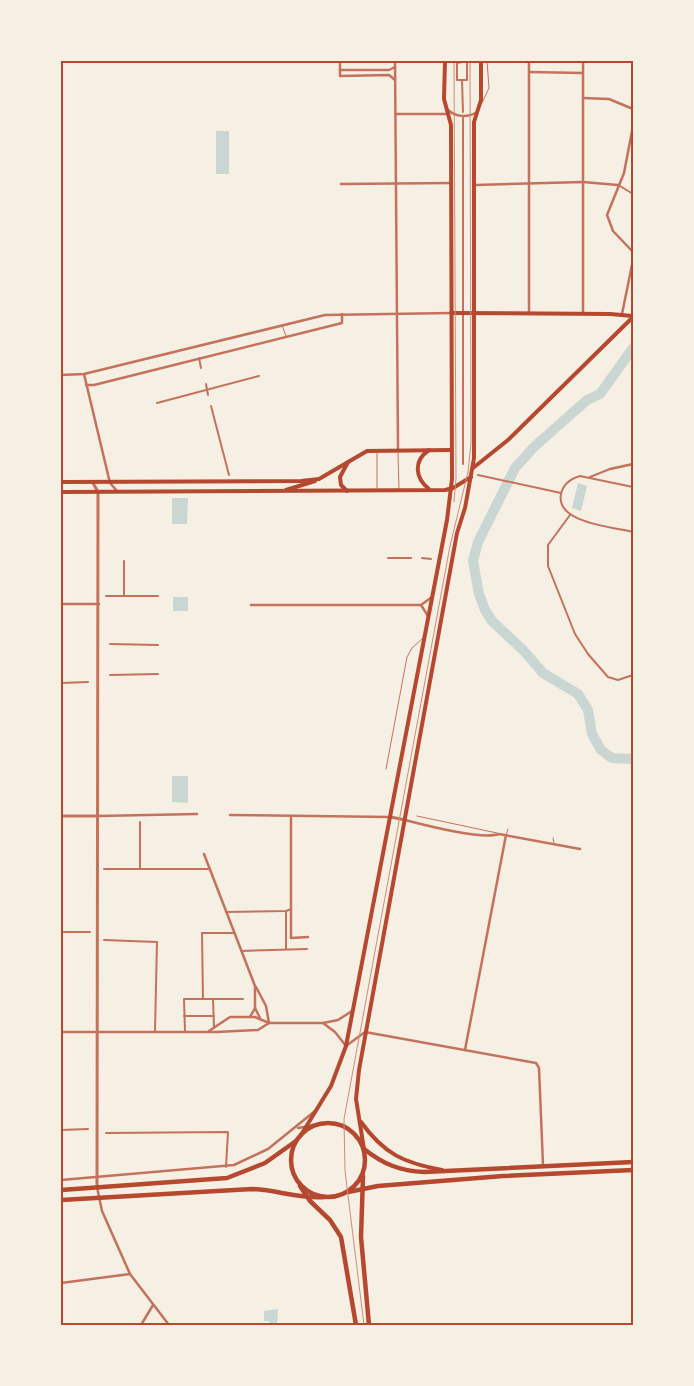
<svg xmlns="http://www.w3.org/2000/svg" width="694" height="1386" viewBox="0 0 694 1386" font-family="'Nunito Sans',sans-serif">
<rect width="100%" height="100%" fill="#f6efe4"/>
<!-- water -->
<g fill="#c9d6d2">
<rect x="216" y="131" width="13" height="43"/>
<path d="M578,483L587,486L581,511L572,508Z"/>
<path d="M172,498H188L187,524H172Z"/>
<rect x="173" y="597" width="15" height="14"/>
<path d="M172,776H188V803L172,802Z"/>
<path d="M278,1309L277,1325H270L269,1321H264V1311Z"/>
</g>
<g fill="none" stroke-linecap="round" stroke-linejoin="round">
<!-- river -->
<path stroke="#c9d6d2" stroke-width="10" d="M633,348L600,394L587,400L534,447L515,468L478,542L473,561L479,594L485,610L492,621L523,650L543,673L578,694L588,710L592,734L601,750L612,758L633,759"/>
<!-- service -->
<g stroke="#c5725c" stroke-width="1">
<path d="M482,103L489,88L487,61"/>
<path d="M282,325L286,336"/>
<path d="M377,452V488"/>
<path d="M398,453L399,489"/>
<path d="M386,769L407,657L412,648L423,638"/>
<path d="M417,816L497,833"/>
<path d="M506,835L508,829"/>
<path d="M553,838L554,843"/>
</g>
<!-- pedestrian -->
<g stroke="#c5725c" stroke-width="2">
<path d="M462,62H467V80H463"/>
<path d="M462,80L463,112"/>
<path d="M462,80H457V63L462,62"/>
<path d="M463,118V464"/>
<path d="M620,186L633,194"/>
<path d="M199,358L201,368"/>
<path d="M206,384L208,395"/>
<path d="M157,403L259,376"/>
<path d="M211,406L229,475"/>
<path d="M478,475L561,493"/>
<path d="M590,477L610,469"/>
<path d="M633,487L580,476C570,479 563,484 561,494C555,523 613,527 633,532"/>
<path d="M570,515L548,545V566L575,634L588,654L608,677L618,680L633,675"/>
<path d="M388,558H411"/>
<path d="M422,558L431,559"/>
<path d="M124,561V596"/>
<path d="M106,596H158"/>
<path d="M110,644L158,645"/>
<path d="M110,675L158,674"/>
<path d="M61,683L88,682"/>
<path d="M140,822V869"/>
<path d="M104,869H209"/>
<path d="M226,912L286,911L291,909"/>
<path d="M286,912V949"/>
<path d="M61,932H90"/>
<path d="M234,933H202L203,999H243"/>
<path d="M104,940L157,942L155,1031"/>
<path d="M241,951L307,949"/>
<path d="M213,999L214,1027"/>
<path d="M184,1016H214"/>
<path d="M185,1031L184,999H203"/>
<path d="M61,1130L88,1129"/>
<path d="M106,1133L228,1132L226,1167"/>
</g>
<!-- minor -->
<g stroke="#c5725c" stroke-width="2.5">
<path d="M340,61V76L389,75L395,80"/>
<path d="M395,61L398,449"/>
<path d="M529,61V313"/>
<path d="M583,61V313"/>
<path d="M340,70H389L395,67"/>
<path d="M529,72L582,73"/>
<path d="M583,98L609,99L633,109"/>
<path d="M448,110C455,117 468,118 477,112"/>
<path d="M396,114H448"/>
<path d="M633,126L624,173L607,215L613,231L633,252"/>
<path d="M341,184L451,183"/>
<path d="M476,185L583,182L618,185"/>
<path d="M622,314L633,260"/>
<path d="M84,374L110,483L117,491"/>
<path d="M61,375L84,374L325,315L451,313"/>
<path d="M86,385H94L342,323V314"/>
<path d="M610,469L633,464"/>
<path d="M61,604H99"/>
<path d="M251,605H421L432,597"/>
<path d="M421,605L428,616"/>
<path d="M230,815L390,817"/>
<path d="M98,816L197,814"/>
<path d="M291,816V938L308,937"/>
<path d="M405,820C424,825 482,840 499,834L580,849"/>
<path d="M204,854L255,986V1008L260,1018"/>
<path d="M256,987L266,1006L269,1023"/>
<path d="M250,1017L255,1008"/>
<path d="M323,1023L335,1032L346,1046L365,1032L536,1063L539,1068L543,1165"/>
<path d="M209,1031L230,1017H255L269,1023H323L338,1020L352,1011"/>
<path d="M61,1032H217L258,1030L269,1023"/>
<path d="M465,1050L506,835"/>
<path d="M298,1128L316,1125"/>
<path d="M61,1180L234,1165L268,1149L315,1111"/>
<path d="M97,1187L102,1211L130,1274L169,1325"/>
<path d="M61,1283L130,1274"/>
<path d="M141,1325L153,1305"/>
</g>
<!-- tertiary -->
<g stroke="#c5725c" stroke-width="3">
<path d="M93,483L98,492L97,1187"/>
<path d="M61,816H98"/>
<path d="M391,817L405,820"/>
</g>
<!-- secondary -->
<g stroke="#b5482f" stroke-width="4">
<path d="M451,313L610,314L633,316"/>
<path d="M429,450C413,461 415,478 429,489"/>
<path d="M473,468L508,440L633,317"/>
<path d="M61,482L301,481L319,479L367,451L451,450"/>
<path d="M286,490L315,481"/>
<path d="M347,491L341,485L340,477L348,462"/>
<path d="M61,492L445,490L453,488L471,477"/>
</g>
<!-- primary -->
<g stroke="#b5482f" stroke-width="4">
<path d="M361,1122C384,1154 404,1163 442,1170"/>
<path d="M301,1135L331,1086L346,1046L447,520L452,479L451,125L444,99L445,61"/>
<path d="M364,1149L356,1099L359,1070L457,533L465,508L474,458V122L481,100V61"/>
</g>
<!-- trunk -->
<g stroke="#b5482f" stroke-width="4.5">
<circle cx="328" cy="1160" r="37"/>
<path d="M364,1149C383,1164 400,1171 424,1172L633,1162"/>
<path d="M363,1176L361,1237L369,1325"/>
<path d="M300,1186L310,1201L330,1220L341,1237L356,1325"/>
<path d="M61,1190L227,1178L265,1163L296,1141"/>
<path d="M348,1192L378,1186L503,1176L633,1170"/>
<path d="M61,1200L252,1189C277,1190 300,1199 324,1197"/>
</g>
<!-- tram -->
<g stroke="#cf8b77" stroke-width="1">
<path d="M454,61L456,478L454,502"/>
<path d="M364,1325L345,1171L344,1119L450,546L468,472L471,443L470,61"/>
</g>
</g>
<!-- border -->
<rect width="694" height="1386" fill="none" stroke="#f6efe4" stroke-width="125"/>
<rect x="62" y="62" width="570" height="1262" fill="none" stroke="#b5482f" stroke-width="2"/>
</svg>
